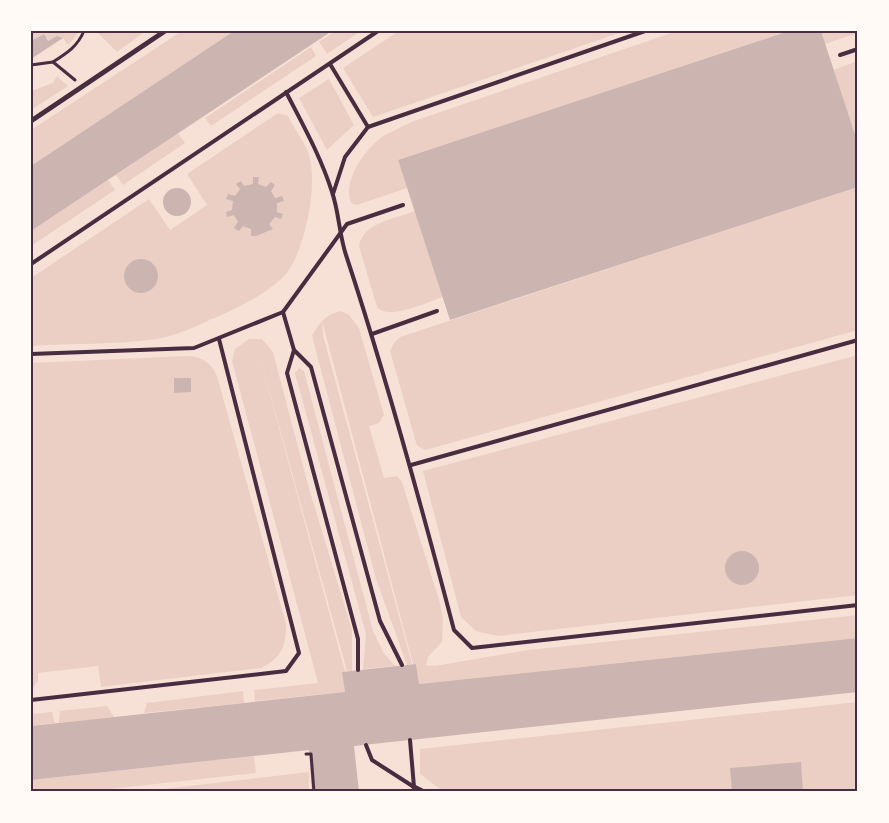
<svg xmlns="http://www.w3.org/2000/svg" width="889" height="823" viewBox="0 0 889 823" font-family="'Titillium Web',sans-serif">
<rect width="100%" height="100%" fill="#f7e1d7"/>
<!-- green -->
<g fill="#ebcfc5">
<path d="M31,31H80L68,45L63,38L57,36L48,41L43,34L31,41Z"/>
<path d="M96,31H146L117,52Z"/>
<path d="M182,31H234L31,166V130Z"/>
<path d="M335,31H361L327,54L319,42Z"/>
<path d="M399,31H625L373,117L343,68Z"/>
<path d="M677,31H789L398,160L407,188L357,205L351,203C342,180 366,147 385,135C394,130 404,126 414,121Z"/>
<path d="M821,31H858V33L825,44Z"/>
<path d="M311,47L316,56L211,126L205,118Z"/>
<path d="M858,61V144L833,70Z"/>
<path d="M57,76L68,86L31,110V91L53,83Z"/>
<path d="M329,79L354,125L327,150L299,98Z"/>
<path d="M278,113L288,116C294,128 303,140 308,152C319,181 306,244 289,270C275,290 239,307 217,317C198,325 177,336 156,339C115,345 73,343 31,346V278L149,199L170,230L207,205L187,174Z"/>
<path d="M178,133L185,143L123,185L116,175Z"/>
<path d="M108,180L115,190L31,246V231Z"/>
<path d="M858,187V330L425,450L417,446L390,351L394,343L400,337Z"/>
<path d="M415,211L443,297C426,302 390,321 377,307L359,246C363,222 395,219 415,211Z"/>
<path d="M341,311L349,315L359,328L384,415L379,423L369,426L384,478L397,476L402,482L440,603L443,619L442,642L428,657L426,665L435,666L528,650L858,615V638L419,684L416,664H413L322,321L323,335L412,664L407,665L376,579L312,336C320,322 325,315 341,311Z"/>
<path d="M249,339H262L273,352L308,485L352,630V671H347L256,343L345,671L343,672L345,692L255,701L254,690L318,683L232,361L235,349Z"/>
<path d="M858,355V595L498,636L476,631L461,617L423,471Z"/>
<path d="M188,356C203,357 211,363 217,376L286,624C286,646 282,658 261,668L101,687L98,666L38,673V681L31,690V363Z"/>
<path d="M299,368L304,371L373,631L383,652L395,666L363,669L366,634L295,373Z"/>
<path d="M243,691L244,703L144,713L147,703Z"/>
<path d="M858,702V792H444L420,774V749Z"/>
<path d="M107,706L114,717L59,723L60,711Z"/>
<path d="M52,712L55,723L31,726V714Z"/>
<path d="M254,756L256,773L83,792H31V780Z"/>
<path d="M309,772V792H138Z"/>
</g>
<!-- building -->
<g fill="#ccb4b1">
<path d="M234,31H332L31,231V166Z"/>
<path d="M789,31H821L858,144V187L450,320L398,160Z"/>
<path d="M44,34L48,41L57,36L63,38L31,59V41Z"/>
<path d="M253,177H259L258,184L266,187L271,182L275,185L271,191L275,198L282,196L284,201L277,203V212L283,214L281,219L275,217L269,224L273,229L256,236H251V229L243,226L239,231L234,228L238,222L234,215L227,217L226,212L232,210L233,201L226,199L228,194L235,196L240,189L236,184L241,181L244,186L253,184Z"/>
<circle cx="177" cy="202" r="14"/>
<circle cx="141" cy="276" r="17"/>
<path d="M174,378H191V392L174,393Z"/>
<circle cx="742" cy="568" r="17"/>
<path d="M858,638V692L354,746L359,792H312L309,750L31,780V726L345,692L342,672L416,664L419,684Z"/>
<path d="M801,762L803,792H732L730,768Z"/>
</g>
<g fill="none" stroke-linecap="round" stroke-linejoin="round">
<!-- path -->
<g stroke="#4a2c40" stroke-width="3">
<path d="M31,65L53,62"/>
<path d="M75,80L53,62C67,53 77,47 84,31"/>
<path d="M306,754H311L314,792"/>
</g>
<!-- service -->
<g stroke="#4a2c40" stroke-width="4">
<path d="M840,55L858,49"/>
<path d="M330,64L368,127"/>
<path d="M286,92C303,125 321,157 332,192C339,212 339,234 346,255C387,379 421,504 454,630L472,648L858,605"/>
<path d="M333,194L345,157L368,127L645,31"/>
<path d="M31,264L378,31"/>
<path d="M283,312L294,350L311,367L380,621L402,665"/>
<path d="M372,334L437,311"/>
<path d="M294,350L287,373L358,639V670"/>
<path d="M31,354L194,348L283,312L347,224L403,205"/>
<path d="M411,465L858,340"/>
<path d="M31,700L286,671L299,653L219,339"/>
<path d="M410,740L414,787"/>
<path d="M366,745L372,760L414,787"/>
</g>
<!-- minor -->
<g stroke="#4a2c40" stroke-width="5">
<path d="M31,121L165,31"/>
<path d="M414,787L424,792"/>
</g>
</g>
<!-- border -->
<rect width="889" height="823" fill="none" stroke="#fffaf5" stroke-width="65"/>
<rect x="32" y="32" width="824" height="758" fill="none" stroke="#4a2c40" stroke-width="2"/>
</svg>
